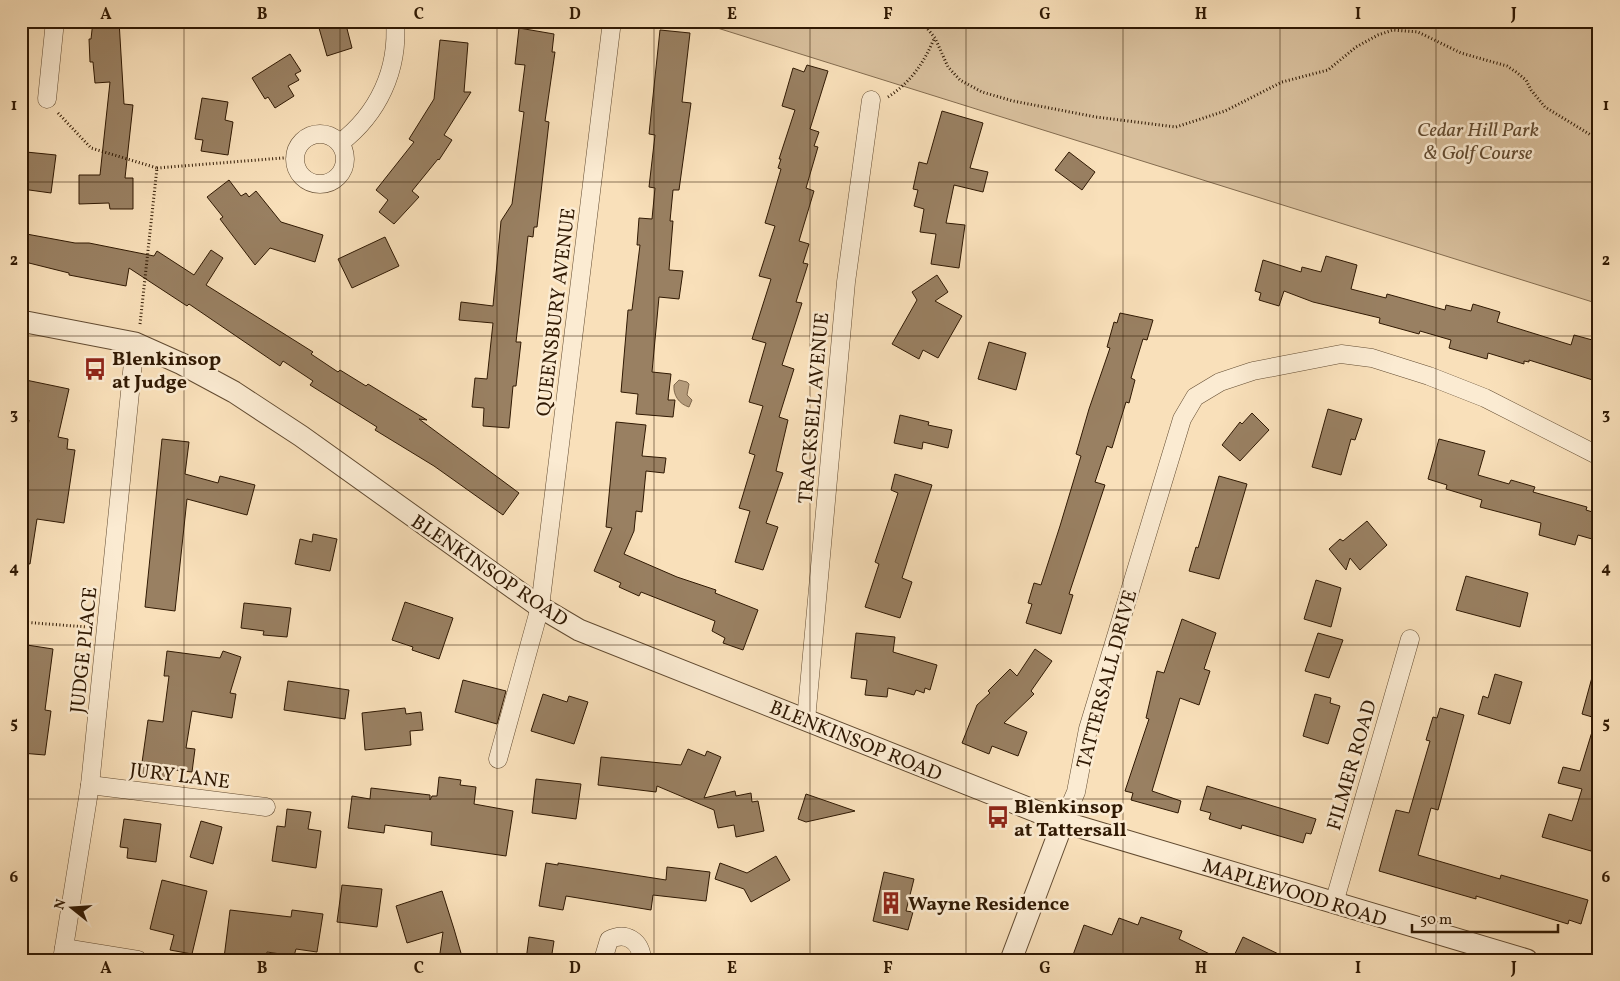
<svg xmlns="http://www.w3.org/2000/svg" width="1620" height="981" viewBox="0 0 1620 981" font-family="Vollkorn,serif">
<rect width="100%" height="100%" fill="#f9e0ba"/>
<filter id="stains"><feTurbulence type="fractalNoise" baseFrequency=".004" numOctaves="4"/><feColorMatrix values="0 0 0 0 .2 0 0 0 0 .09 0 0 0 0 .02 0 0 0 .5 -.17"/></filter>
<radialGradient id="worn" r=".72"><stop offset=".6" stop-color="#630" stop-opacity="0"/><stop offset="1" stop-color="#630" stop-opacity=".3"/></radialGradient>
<!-- green -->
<path fill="#d7be9b" stroke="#846c4f" d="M695,21H1599V304Z"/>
<!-- water -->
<path fill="#b59c7c" stroke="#80684c" d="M679,380L687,382L689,384L687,395L692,400L689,407C679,404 673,395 674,385Z"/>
<!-- building -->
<g fill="#998062" stroke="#301903">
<path d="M93,21H119L124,104L133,105L125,178H133V209H110L109,203L79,204V175H100L110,82L95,83L93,62H90L89,39H91Z"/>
<path d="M317,21H345L352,48L327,56Z"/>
<path d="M519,28L554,34L552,52H555L545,121L549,122L537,227H534L533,237L528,236L516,342H521L516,386H513L509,428L483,426L484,408L472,407L475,378L487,379L493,323L459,320L461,302L493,306L501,221L512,204L524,112L519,111L525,65L515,64Z"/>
<path d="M660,30L690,33L682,102L691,103L679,190H673L670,221H673L669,270L683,271L679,299L659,297L652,372L671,374L668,400H675L673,417L636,414L638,394L621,392L628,310H632L640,245H637L639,218L652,219L655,188L649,187L655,135L649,134Z"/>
<path d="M440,40L468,43L464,92H471L444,135L452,140L439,160L438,159L412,191L419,197L394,224L379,212L388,200L376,190L414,142L409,139L434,99Z"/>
<path d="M290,54L301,71L295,74L299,80L288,86L294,96L275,108L268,97L265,99L252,78Z"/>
<path d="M807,65L828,71L810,129L819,132L814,146L818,147L806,188L814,191L799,241L809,244L803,263L808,264L796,302L802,303L782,365L794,369L779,417L788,420L776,471L783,473L766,523L778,527L763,570L735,562L750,511L739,508L755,455L749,453L763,406L749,402L766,343L752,339L771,279L759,276L775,226L765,223L781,169L778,168L781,159H779L795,110L782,106L793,68L804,72Z"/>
<path d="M202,98L228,102L225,120L233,122L228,155L201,151L203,140L195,139Z"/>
<path d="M942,111L983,123L970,168L988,172L983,192L954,185L946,223L965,225L959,268L931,264L936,234L920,232L924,209L914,206L918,190L913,189L919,162L927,164Z"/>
<path d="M26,152L56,155L51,193L22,189Z"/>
<path d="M1069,152L1095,172L1082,190L1055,170Z"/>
<path d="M229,180L241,196L246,193L249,197L256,191L281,222L323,235L315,262L270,248L255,265L220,219L223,217L207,197Z"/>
<path d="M21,233L75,243H89L154,256L157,251L194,275L211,250L223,258L206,285L313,352L311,354L338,372L340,370L366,386L368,384L427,420L419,419L519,493L503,515L434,466L375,430L377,427L310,385L313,381L283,361L280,366L189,304L187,306L129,268L126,286L69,275V273L21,261Z"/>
<path d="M385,237L399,266L352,288L338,259Z"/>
<path d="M1326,256L1357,265L1351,289L1386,298L1387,294L1445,310L1446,305L1471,311L1473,304L1500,312L1497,322L1571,345L1574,335L1596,341L1593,351L1599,353V382L1529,360V362L1524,361V364L1488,353L1487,359L1449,348L1451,340L1420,331L1419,334L1379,323L1380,318L1313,302L1284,291L1279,306L1259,300L1261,293L1255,291L1263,260L1301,272L1302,267L1321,272Z"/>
<path d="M937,275L948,292L935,301L962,316L938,358L923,350L919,359L892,344L917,300L912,292Z"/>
<path d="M1120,313L1153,320L1147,340L1143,339L1131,378L1135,380L1129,403L1126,402L1112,448L1107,446L1095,482L1105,485L1069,594L1073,595L1061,634L1026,623L1032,604L1028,603L1034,583L1041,585L1060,526L1081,456L1076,454L1089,409L1110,348L1107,347L1114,322L1117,323Z"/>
<path d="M989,342L1026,353L1016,390L978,379Z"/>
<path d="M21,379L69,389L58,437L68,439L67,449L75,450L64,523L37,519L30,564L21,563V513L28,471L21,470L29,420L21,418Z"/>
<path d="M1328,409L1362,419L1355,440L1351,439L1341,475L1312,467Z"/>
<path d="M1252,413L1269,430L1240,461L1222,445L1240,422L1242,424Z"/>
<path d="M900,415L929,422L928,425L952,430L948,448L923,442L922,449L894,443Z"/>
<path d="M616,422L646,425L642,456L666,458L664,473L646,471L642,512L636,511L634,531L624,554L677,577L716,590L715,593L758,610L743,650L723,643L725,638L712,631L715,621L641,592L639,596L619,587L621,583L594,571L612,528L606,527Z"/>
<path d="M162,439L189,442L185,474L218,483L220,476L255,485L247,515L187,499L175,611L145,607Z"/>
<path d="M1439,439L1485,451L1478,475L1509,484L1511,480L1535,487L1533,492L1587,507L1586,510L1599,514V541L1578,535L1575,545L1539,535L1541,523L1480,507L1482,500L1446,489L1447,485L1428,479Z"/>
<path d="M895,474L932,485L902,578L912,582L900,618L865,607L879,564L875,562L898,493L891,490Z"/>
<path d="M1219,476L1247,484L1219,579L1189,571L1196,547L1198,548Z"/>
<path d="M1367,521L1387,545L1360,570L1350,558L1346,570L1329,549L1340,539L1343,541Z"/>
<path d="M313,534L337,539L330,571L295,564L300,539L312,542Z"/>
<path d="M1466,576L1528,593L1520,627L1456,610Z"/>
<path d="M1316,580L1341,588L1331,627L1304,619Z"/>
<path d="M405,602L453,618L439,659L412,650L413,647L392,640Z"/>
<path d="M244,603L291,608L287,637L263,635L264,631L241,628Z"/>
<path d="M1182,619L1216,633L1204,669L1210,671L1199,705L1180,698L1152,791L1181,801L1178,813L1131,800L1133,793L1125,791L1149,719L1146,718L1157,671L1164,673Z"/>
<path d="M856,633L895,637L893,652L937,665L930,690L925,688L924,693L916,690L914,695L888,688L887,697L865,695L867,680L851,678Z"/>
<path d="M1318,633L1343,640L1329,678L1305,671Z"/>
<path d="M27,645L53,649L45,710L51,711L45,755L21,753V683Z"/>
<path d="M1035,649L1052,661L1031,691L1034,694L1004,723L1027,732L1018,756L992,746L989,754L962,743L977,705L990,693L988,691L1010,669L1017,676Z"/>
<path d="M167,651L220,658L223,651L241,657L230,693L236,694L232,718L192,711L186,748L195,749L192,772L167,769L166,780L140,777L148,720L163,722L169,676H164Z"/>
<path d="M1594,670L1599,671V719L1582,714Z"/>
<path d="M1495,674L1522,682L1510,724L1478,714L1483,696L1488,698Z"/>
<path d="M463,680L506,691L497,724L455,712Z"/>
<path d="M288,681L349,690L345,719L284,710Z"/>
<path d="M543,694L567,702L569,696L588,702L574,744L531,731Z"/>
<path d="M1315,694L1331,698L1330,703L1340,706L1328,744L1303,736Z"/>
<path d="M405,708L406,714L421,712L423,730L410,731L411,745L365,750L362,713Z"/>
<path d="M1440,708L1464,715L1438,810L1431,808L1418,855L1500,879L1501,875L1588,900L1581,924L1569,920L1568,924L1476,896V899L1379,871L1396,810L1409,813L1430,741L1426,740L1433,717L1437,718Z"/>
<path d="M1595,722L1599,723V842L1594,840L1591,851L1542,837L1549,814L1572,821L1582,789L1558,783L1563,767L1580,771Z"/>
<path d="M688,749L705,756L707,751L721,757L704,798L735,791L736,796L751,793L752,802L758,801L764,831L736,837L734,825L718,828L714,810L657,786L656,792L598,785L601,757L681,765Z"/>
<path d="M439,777L461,780L460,785L476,787L474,804L513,811L506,856L431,845L432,832L385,825L384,833L348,828L352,796L370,799L371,788L430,795V800L432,796H437Z"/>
<path d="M536,779L581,784L576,819L532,813Z"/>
<path d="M1207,786L1316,819L1311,834L1306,833L1303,843L1242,825L1241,829L1209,819L1211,813L1200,810Z"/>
<path d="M806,794L855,811L806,822L798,819Z"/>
<path d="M287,809L311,812L308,829L321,831L316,868L272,861L277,826L285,827Z"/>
<path d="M124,819L161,824L156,862L127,858L128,848L120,847Z"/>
<path d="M201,821L222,827L213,864L190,857Z"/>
<path d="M776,856L790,880L751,902L744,889L715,879L720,863L747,873Z"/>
<path d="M546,863L558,865V863L666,880L667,867L710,872L706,901L653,895L651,910L566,896L563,910L539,906Z"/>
<path d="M884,872L914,879L906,911L913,912L908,930L873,921Z"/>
<path d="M162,880L207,891L192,954L170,950L174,935L150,929Z"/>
<path d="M342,885L382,889L377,927L337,922Z"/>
<path d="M442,891L454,929L463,960H439L443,932L407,943L396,906Z"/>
<path d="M230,910L291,917L292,910L323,914L317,952L296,949L294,956L267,952L266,960L224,958Z"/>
<path d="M1141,917L1182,931L1179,939L1222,960H1087L1073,955L1084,925L1112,935L1119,918L1138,925Z"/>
<path d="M529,937L554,941L551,960H526Z"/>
<path d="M1243,937L1291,960H1232Z"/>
</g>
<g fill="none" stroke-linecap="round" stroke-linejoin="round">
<defs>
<g id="minor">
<path d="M47,99L55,21"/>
<circle cx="320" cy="159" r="25"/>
<path d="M340,143C378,114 399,70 395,21"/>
<path d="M806,720L846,282L871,100"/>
<path d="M498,759L540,607L612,21"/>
<path d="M90,785L266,807"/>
<path d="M1063,822L1076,792L1088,729L1182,419L1195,397L1220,382L1253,371L1341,354L1372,358L1429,376L1485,398L1599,456"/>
<path d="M1334,903L1410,639"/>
<path d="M64,948L138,960"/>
<path d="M62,960L90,785L135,343"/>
<path d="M603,960L609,940C626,931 641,941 642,960"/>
</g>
<g id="tertiary">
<path d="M21,321L135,343L182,364L234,392L301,436L540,607L579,630L1063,822L1527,960"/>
<path d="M1011,960L1063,822"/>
</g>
</defs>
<!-- minor casing -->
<use href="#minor" stroke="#624b31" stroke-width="19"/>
<!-- tertiary casing -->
<use href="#tertiary" stroke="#624b31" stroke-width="23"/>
<!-- path -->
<g stroke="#301903" stroke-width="3" stroke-dasharray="1 2.5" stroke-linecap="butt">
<path d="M921,21L935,38L948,67L960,80L982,92L1013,101L1096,117L1176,127L1225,111L1282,82L1328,70L1356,47L1378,35L1393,30L1418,32L1461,53L1507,66L1516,72L1526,80L1531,90L1545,107L1599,140"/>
<path d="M888,97C911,82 923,64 934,39"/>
<path d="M58,113L91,148L157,168L140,324"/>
<path d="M1593,136L1599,125"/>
<path d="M157,168L295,157"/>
<path d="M21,622L88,627"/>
</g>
<!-- minor -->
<use href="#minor" stroke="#fbebd2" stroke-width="18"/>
<!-- tertiary -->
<use href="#tertiary" stroke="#fbebd2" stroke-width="21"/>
</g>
<!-- grid -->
<path fill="none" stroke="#301903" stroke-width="1" stroke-opacity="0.55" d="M184,21V960M340,21V960M497,21V960M654,21V960M810,21V960M966,21V960M1123,21V960M1280,21V960M1436,21V960M21,182H1599M21,336H1599M21,490H1599M21,645H1599M21,799H1599"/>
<!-- icons -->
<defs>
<symbol id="bus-bare" viewBox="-9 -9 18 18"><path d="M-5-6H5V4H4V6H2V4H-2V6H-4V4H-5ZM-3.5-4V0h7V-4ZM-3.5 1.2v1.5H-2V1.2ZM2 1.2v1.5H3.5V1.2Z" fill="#8f2418" stroke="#fbebd2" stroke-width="2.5" paint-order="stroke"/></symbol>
<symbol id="building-bare" viewBox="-9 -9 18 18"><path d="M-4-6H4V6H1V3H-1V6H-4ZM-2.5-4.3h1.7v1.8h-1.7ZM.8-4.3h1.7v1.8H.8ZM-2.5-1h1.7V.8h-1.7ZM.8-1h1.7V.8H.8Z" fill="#8f2418" stroke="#fbebd2" stroke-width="2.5" paint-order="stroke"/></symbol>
</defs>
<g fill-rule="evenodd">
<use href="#bus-bare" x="79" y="353" width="32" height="32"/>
<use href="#bus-bare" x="982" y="801" width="32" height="32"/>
<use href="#building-bare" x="875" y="887" width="32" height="32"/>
</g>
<g text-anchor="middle" stroke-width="5" stroke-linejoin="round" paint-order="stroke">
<!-- park labels -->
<g font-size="20" font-style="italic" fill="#624b31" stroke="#fbebd2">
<text x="1478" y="136">Cedar Hill Park<tspan x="1478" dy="23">&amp; Golf Course</tspan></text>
</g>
<!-- street labels -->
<g font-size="20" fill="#301903" stroke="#fbebd2">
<text transform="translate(555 312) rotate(-83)" y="7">QUEENSBURY AVENUE</text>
<text transform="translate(813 408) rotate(-85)" y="7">TRACKSELL AVENUE</text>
<text transform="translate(490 570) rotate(34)" y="7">BLENKINSOP ROAD</text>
<text transform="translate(83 650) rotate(-84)" y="7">JUDGE PLACE</text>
<text transform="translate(1106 679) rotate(-75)" y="7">TATTERSALL DRIVE</text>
<text transform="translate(856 740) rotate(22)" y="7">BLENKINSOP ROAD</text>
<text transform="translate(1351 765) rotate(-74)" y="7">FILMER ROAD</text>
<text transform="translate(180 775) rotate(7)" y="7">JURY LANE</text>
<text transform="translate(1295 892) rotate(17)" y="7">MAPLEWOOD ROAD</text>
</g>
<!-- poi labels -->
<g font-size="20" font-weight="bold" fill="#301903" stroke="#fbebd2" text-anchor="start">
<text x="112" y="365">Blenkinsop<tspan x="112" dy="23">at Judge</tspan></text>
<text x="1014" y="813">Blenkinsop<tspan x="1014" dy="23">at Tattersall</tspan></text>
<text x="908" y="910">Wayne Residence</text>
</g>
</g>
<!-- margin -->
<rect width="1620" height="981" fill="none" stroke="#f9e0ba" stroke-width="55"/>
<!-- north arrow -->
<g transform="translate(72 908) rotate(287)" stroke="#fbebd2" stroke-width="4" paint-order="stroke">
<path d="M0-4L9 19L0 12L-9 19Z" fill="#301903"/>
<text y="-8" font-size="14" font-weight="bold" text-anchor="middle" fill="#301903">N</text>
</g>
<!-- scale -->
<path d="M1412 924v8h146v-8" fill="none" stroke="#301903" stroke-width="2.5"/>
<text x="1420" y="924" font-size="15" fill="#301903" stroke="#fbebd2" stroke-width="4" paint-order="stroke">50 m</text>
<rect x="28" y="28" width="1564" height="926" fill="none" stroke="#301903" stroke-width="2"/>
<g font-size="16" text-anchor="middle" font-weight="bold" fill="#301903">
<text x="106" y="19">A</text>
<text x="262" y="19">B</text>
<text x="419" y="19">C</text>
<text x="575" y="19">D</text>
<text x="732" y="19">E</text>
<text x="888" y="19">F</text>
<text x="1045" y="19">G</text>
<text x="1201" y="19">H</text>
<text x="1358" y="19">I</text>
<text x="1514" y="19">J</text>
<text x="14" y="110">1</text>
<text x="1606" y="110">1</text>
<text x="14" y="265">2</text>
<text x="1606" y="265">2</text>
<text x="14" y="419">3</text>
<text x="1606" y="419">3</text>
<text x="14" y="573">4</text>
<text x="1606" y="573">4</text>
<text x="14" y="728">5</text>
<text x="1606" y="728">5</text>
<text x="14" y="882">6</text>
<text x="1606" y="882">6</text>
<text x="106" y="973">A</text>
<text x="262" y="973">B</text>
<text x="419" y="973">C</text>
<text x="575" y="973">D</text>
<text x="732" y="973">E</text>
<text x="888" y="973">F</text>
<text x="1045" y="973">G</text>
<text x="1201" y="973">H</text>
<text x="1358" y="973">I</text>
<text x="1514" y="973">J</text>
</g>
<rect width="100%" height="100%" filter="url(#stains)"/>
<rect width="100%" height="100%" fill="url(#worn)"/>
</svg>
